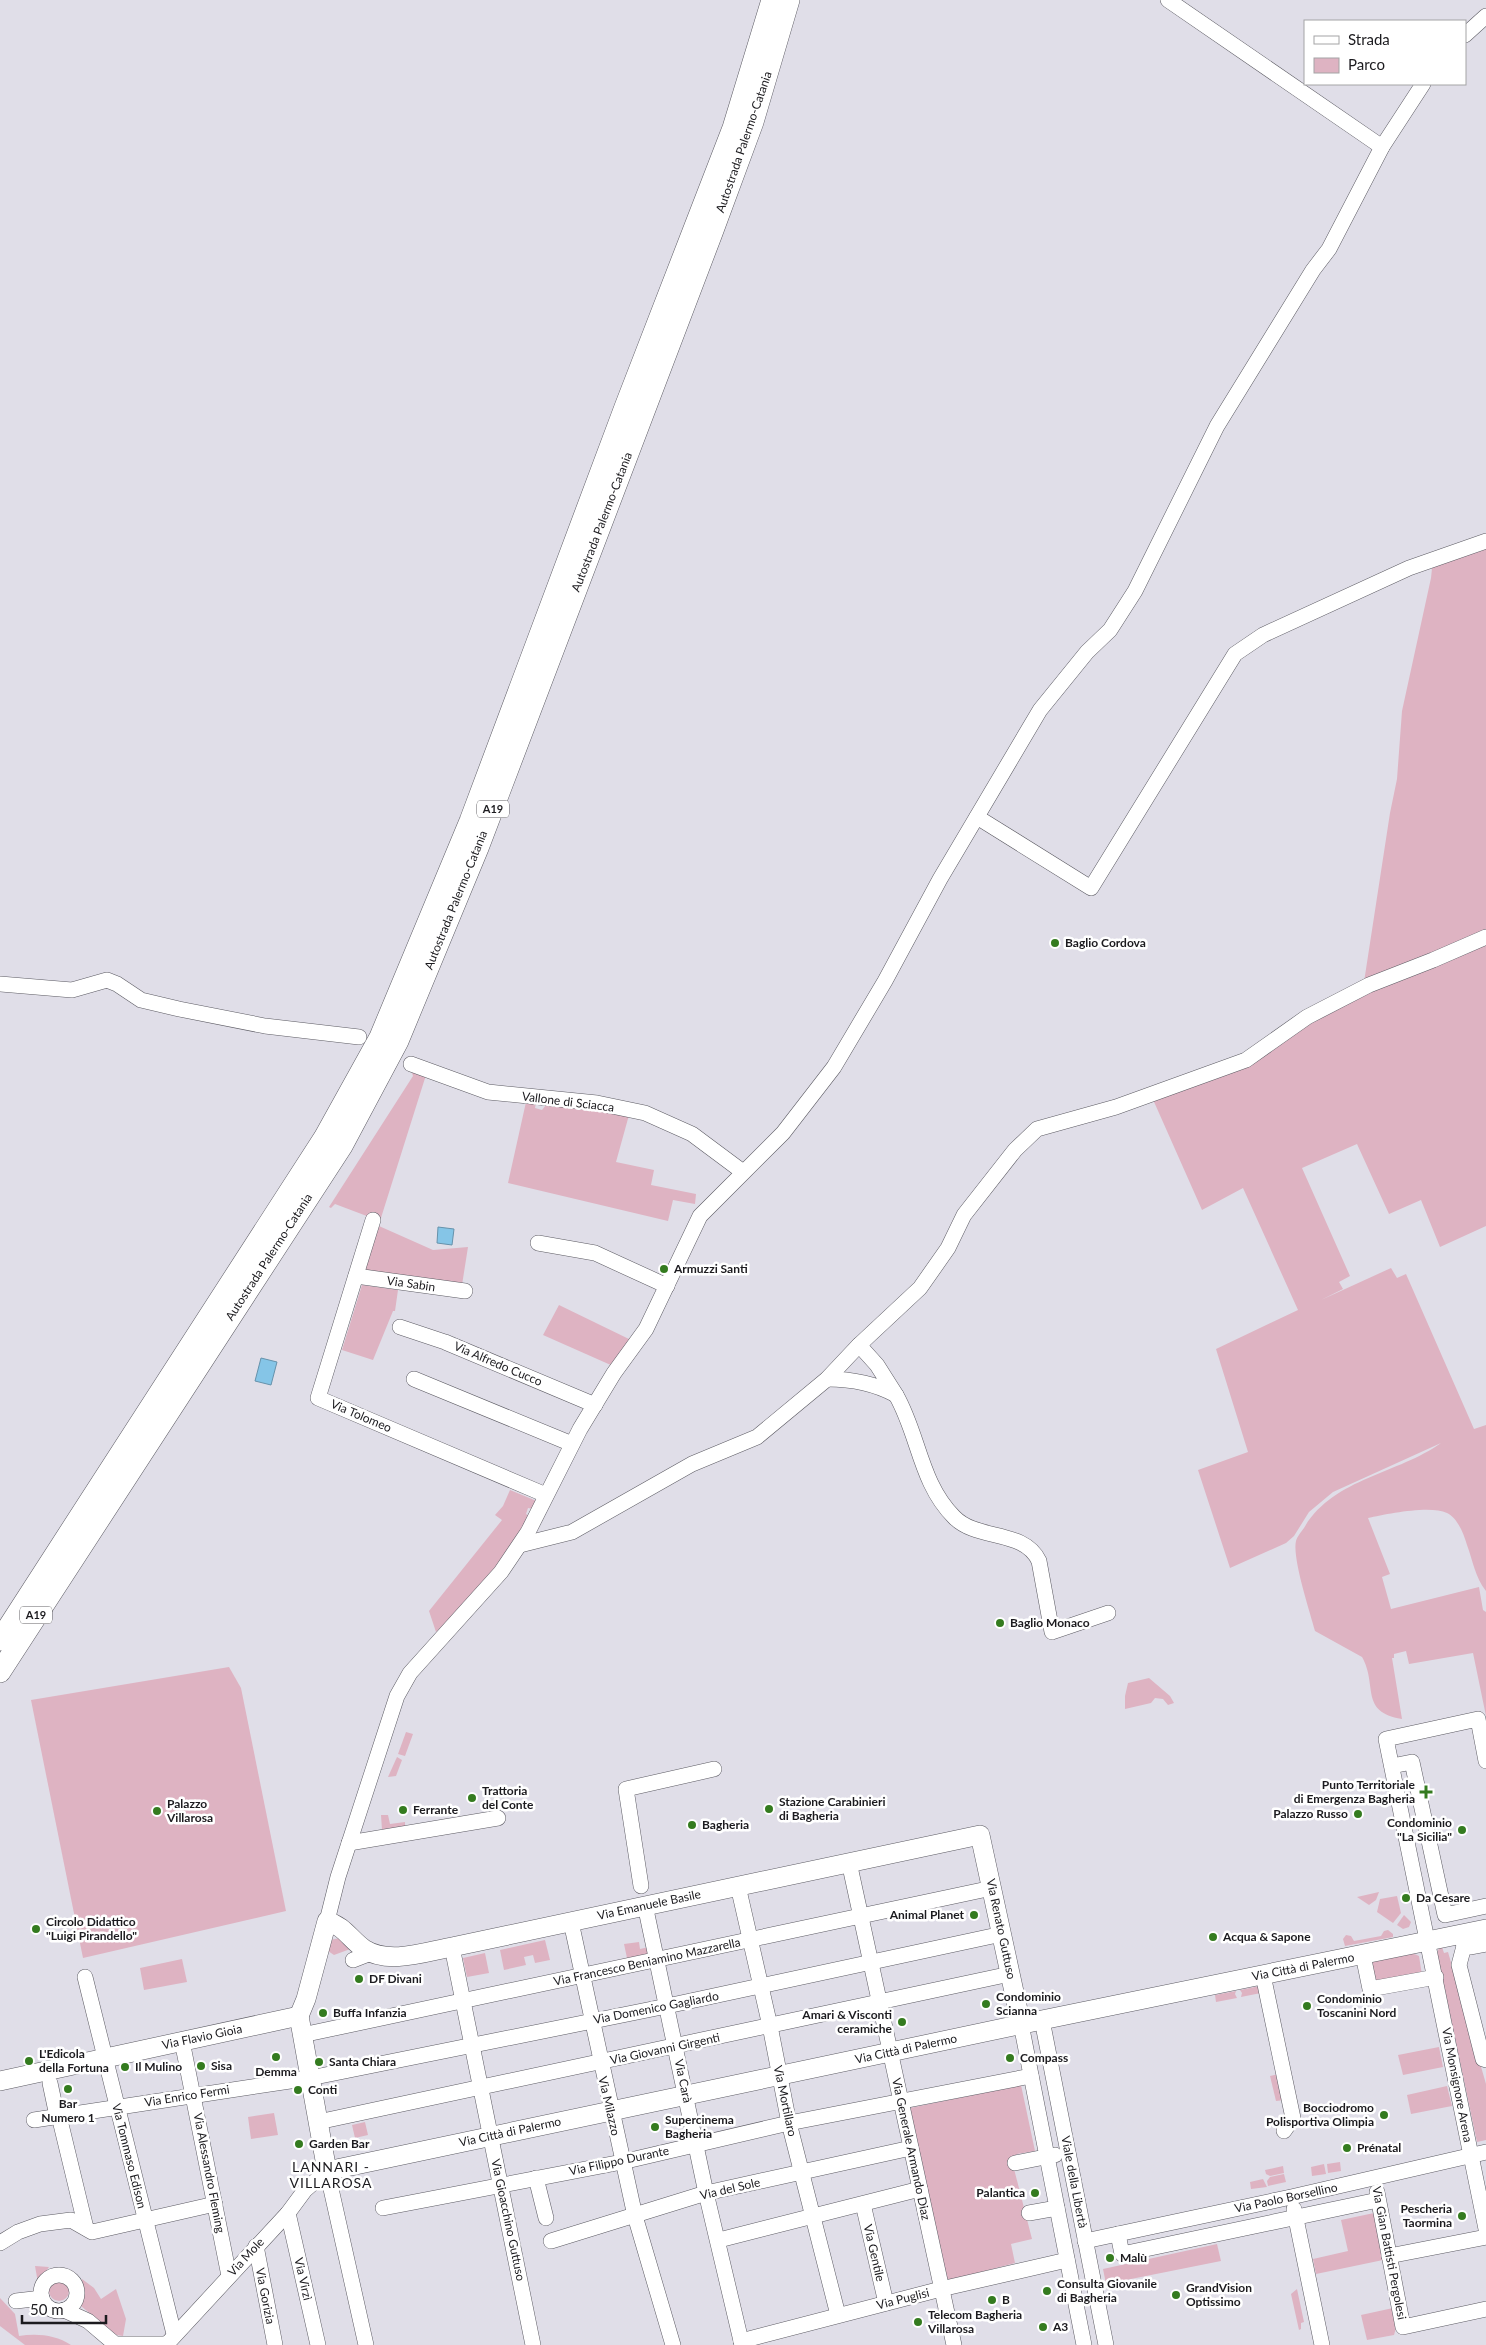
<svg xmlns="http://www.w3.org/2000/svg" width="1486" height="2345" viewBox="0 0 1486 2345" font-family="Lato,sans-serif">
<rect width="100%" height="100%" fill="#e0dee8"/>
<!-- green -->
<g fill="#deb3c2">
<path d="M1486,541V1226L1440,1247L1421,1200L1389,1214L1357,1144L1302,1168L1350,1276L1339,1282L1343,1289L1321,1300L1391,1268L1397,1278L1406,1274L1474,1429L1486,1425V1591C1475,1577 1473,1561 1467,1545C1464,1535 1458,1518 1447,1513C1430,1505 1387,1514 1368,1518L1390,1574L1382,1577L1391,1609L1479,1587L1483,1610L1486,1612V1716L1473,1653L1409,1664L1406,1651L1394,1654V1658H1392L1402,1719C1359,1712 1378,1685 1362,1657L1315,1631C1310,1612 1292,1558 1296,1541C1297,1537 1301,1532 1304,1528C1333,1478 1398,1474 1441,1443L1333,1492L1309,1512L1294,1536L1286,1543L1230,1568L1198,1470L1248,1452L1216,1349L1298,1310L1243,1188L1202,1210L1151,1095L1246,1060L1364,982L1390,813L1397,779L1402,711L1431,578L1433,559Z"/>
<path d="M411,1070L426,1075L380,1221L335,1204L331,1208L329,1207L413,1076Z"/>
<path d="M526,1102L536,1103L535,1108L542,1110L546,1105L576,1106L629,1115L616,1162L654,1170L651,1185L696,1194L695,1204L673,1200L668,1221L508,1183Z"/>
<path d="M379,1226L433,1250L468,1247L462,1285L364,1271Z"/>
<path d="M362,1285L398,1290L395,1311H393L373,1360L342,1350Z"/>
<path d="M559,1305L631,1340L613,1366L543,1335Z"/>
<path d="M510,1490L539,1502L533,1509L528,1508L526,1514L529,1516C512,1558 469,1601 436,1632L429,1611L502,1520L495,1515L503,1506Z"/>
<path d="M229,1667L241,1688L286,1911L83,1958L31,1700Z"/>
<path d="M1149,1678L1170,1696L1174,1703L1168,1705L1163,1699L1155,1698L1151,1703L1125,1709V1696L1128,1683Z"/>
<path d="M406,1732L413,1734L405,1756L398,1754Z"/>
<path d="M397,1757L402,1760L396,1776L388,1777Z"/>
<path d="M381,1815H388L390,1824L405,1822V1826L382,1830Z"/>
<path d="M1379,1892L1376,1900L1369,1905L1357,1897Z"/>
<path d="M1397,1896L1401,1913L1393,1923L1377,1912L1380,1899Z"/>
<path d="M1404,1915L1411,1922L1409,1927L1403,1929L1397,1925Z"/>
<path d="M1388,1930L1393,1934V1937L1345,1946L1343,1939L1346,1935L1351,1936L1354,1941L1381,1936L1384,1931Z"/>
<path d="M340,1938L353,1948L334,1955L328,1951L330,1940Z"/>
<path d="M545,1940L550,1960L535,1963L533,1955L524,1957L526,1965L504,1970L500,1950Z"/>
<path d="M639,1942L640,1949L649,1947L650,1954L627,1958L624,1944Z"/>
<path d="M1442,1947L1444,1953L1448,1952L1486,2084V2140L1477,2142L1437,1953L1439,1948Z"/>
<path d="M485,1953L489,1973L467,1977L463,1958Z"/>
<path d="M1412,1953L1419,1956L1422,1975L1372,1984L1368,1961Z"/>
<path d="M182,1959L187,1982L144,1990L140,1968Z"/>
<path d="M1260,1986L1261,1993L1241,1997L1242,1993L1240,1990Z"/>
<path d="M1236,1991L1235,1994L1237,1998L1216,2002L1215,1995Z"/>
<path d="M1439,2047L1443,2067L1403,2075L1398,2055Z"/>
<path d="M1279,2074L1285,2100L1276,2101L1270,2076Z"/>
<path d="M1021,2085L1035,2151L1017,2154L1012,2161L1032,2239L1011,2244L1015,2263L947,2281L910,2108Z"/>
<path d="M1447,2086L1452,2106L1411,2114L1407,2095Z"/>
<path d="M274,2113L278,2135L251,2139L248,2117Z"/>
<path d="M365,2122L368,2135L355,2138L352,2125Z"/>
<path d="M1340,2162L1341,2171L1328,2173L1327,2164Z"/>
<path d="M1324,2164L1326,2174L1312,2176L1311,2167Z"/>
<path d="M1283,2166L1284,2173L1270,2176L1266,2174L1265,2170Z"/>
<path d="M1284,2174L1286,2182L1268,2186L1267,2181L1270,2177Z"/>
<path d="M1263,2179L1267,2187L1251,2189L1250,2182Z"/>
<path d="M1374,2213L1383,2260L1316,2274L1313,2259L1348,2251L1341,2220Z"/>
<path d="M1217,2244L1221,2261L1106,2284L1103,2269Z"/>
<path d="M35,2266L49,2267L38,2283Z"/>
<path d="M82,2279L94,2288L101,2299L116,2289L126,2319L123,2336L116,2335L81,2306L83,2293Z"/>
<circle cx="59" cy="2291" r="10"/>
<path d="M1297,2289L1304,2322L1301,2323V2329L1299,2330L1291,2294Z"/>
<path d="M0,2298L15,2314L19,2336C37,2333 56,2335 71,2345H25L0,2326Z"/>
<path d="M1393,2308L1396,2328L1394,2335L1367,2340L1361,2315Z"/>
</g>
<!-- water -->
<g fill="#85c5e7" stroke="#6692ab">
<path d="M438,1227L454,1229L452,1245L437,1243Z"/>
<path d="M261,1358L277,1362L271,1385L255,1381Z"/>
</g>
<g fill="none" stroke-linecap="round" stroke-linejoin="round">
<defs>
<g id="minor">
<path d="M1168,0L1382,147"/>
<path d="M1465,35L1486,16"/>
<path d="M977,817L1091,888L1235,654L1263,635L1409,568L1486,541"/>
<path d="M0,984L72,990L107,980L117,984L141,1000L179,1009L265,1026L359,1037"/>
<path d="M411,1064L488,1092L597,1103L645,1113L692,1134L743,1172"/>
<path d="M373,1220L318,1398L546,1495"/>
<path d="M538,1243L595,1253L667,1286"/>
<path d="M356,1276L465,1291"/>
<path d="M400,1327L445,1342L595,1405"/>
<path d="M414,1379L572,1444"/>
<path d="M827,1379C852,1379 874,1383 896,1395L877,1365L859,1345"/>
<path d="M896,1395C919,1435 920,1483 954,1517C977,1541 1024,1529 1039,1561L1052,1632L1108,1613"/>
<path d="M520,1545L572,1532L692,1464L757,1437L827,1379L859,1345L920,1288L948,1248L964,1215L1015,1150L1037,1129L1116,1107L1246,1060L1307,1017L1369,985L1433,960L1486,937"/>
<path d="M1486,1761L1478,1719L1386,1739L1486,2229"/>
<path d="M1392,1766L1412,1762L1445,1915L1486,1906"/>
<path d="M349,1843L498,1818"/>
<path d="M849,1862L954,2345"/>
<path d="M641,1886L626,1789L714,1769"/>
<path d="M738,1886L770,2026L789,2123L838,2315"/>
<path d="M645,1905L706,2193L742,2345"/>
<path d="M327,1921L338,1877L397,1696L410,1673L501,1572L528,1532L580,1429L614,1373L646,1329L700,1216L783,1133L834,1067L885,981L940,879L1040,710L1087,652L1110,630L1135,591L1217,426L1313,270L1329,249L1382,147L1423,84"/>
<path d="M571,1922L635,2216L673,2345"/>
<path d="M1461,1934L1464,1946L1459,1965L1483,2059L1486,2060"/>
<path d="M1464,1946L1471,1947L1486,1944"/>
<path d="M452,1947L533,2345"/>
<path d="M1363,1955L1370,1989L1436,1977"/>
<path d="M353,1960L371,1953"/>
<path d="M1263,1975L1293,2118L1284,2131"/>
<path d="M85,1977L174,2334"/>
<path d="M1042,2020L1106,2345"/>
<path d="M1021,2024L1084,2345"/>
<path d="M302,2035L992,1888"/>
<path d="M182,2041L229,2276"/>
<path d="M50,2083L57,2116"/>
<path d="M59,2116L86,2228"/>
<path d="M34,2120L310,2078L667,2006L1002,1934"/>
<path d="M318,2122L1010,1974"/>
<path d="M1015,2163L1055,2155"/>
<path d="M536,2178L546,2218"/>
<path d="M1377,2192L1403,2327L1486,2309"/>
<path d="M863,2204L886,2303"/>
<path d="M383,2208L622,2162L789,2123L1031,2076"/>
<path d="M1294,2209L1322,2345"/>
<path d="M288,2213L318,2345"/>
<path d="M1029,2213L1057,2208"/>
<path d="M1118,2234L1122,2254L1378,2200"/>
<path d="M719,2240L920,2189"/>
<path d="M551,2241L706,2193L911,2148"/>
<path d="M1085,2241L1291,2197L1486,2152"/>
<path d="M0,2243L18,2232L40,2224L71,2220L92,2232L215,2204"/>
<path d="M256,2246L275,2345"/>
<path d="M1389,2256L1486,2237"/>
<circle cx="59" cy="2293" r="18"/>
<path d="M16,2301L42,2298"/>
<path d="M64,2310L88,2321L115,2344H166"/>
<path d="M741,2341L941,2289L1067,2260"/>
<path d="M166,2345L288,2213L305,2190L327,2171L366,2345"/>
</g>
<g id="major">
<path d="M299,2016L327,2171L1042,2020L1486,1929"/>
<path d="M299,2016L306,1999L327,1921C344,1926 350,1939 364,1949C389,1965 425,1952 452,1947L980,1835L1021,2024"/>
<path d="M0,2081L299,2016"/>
</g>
<g id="highway">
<path d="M0,1640L324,1138L380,1037L470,821L625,407L733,128L772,0"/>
<path d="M0,1672L342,1146L398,1041L478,848L712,233L753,122L789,0"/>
</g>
</defs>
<!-- minor casing -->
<use href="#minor" stroke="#5c5b63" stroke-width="16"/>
<!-- major casing -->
<use href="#major" stroke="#5c5b63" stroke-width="20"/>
<!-- highway casing -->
<use href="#highway" stroke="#5c5b63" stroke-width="22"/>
<!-- minor -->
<use href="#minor" stroke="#fff" stroke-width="15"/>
<!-- major -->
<use href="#major" stroke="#fff" stroke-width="19"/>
<!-- highway -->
<use href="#highway" stroke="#fff" stroke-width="21"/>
</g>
<!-- markers -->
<g fill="#347b1f" stroke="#fff" stroke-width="2">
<circle cx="1055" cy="943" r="5"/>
<circle cx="664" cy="1269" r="5"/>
<circle cx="1000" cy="1623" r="5"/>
<path d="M1423.5 1784.5h5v5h5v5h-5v5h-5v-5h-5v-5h5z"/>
<circle cx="472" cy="1798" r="5"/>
<circle cx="769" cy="1809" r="5"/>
<circle cx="403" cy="1810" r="5"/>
<circle cx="157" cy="1811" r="5"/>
<circle cx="1358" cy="1814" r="5"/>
<circle cx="692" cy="1825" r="5"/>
<circle cx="1462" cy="1830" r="5"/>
<circle cx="1406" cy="1898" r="5"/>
<circle cx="974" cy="1915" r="5"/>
<circle cx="36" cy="1929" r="5"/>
<circle cx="1213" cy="1937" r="5"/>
<circle cx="359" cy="1979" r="5"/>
<circle cx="986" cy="2004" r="5"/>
<circle cx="1307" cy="2006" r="5"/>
<circle cx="323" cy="2013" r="5"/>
<circle cx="902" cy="2022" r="5"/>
<circle cx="276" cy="2057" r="5"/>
<circle cx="1010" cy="2058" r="5"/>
<circle cx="29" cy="2061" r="5"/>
<circle cx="319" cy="2062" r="5"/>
<circle cx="201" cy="2066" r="5"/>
<circle cx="125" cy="2067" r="5"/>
<circle cx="68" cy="2089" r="5"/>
<circle cx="298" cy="2090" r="5"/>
<circle cx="1384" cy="2115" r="5"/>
<circle cx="655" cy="2127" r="5"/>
<circle cx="299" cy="2144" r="5"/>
<circle cx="1347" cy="2148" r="5"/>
<circle cx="1035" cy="2193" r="5"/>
<circle cx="1462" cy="2216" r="5"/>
<circle cx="1110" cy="2258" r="5"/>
<circle cx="1047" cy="2291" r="5"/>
<circle cx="1176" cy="2295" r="5"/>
<circle cx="992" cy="2300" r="5"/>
<circle cx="918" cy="2322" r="5"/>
<circle cx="1043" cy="2327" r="5"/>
</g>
<g text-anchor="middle" stroke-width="5" stroke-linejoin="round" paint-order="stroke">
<!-- shield labels -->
<g fill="#fff" stroke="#605f62" stroke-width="1">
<rect x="477" y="800.5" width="32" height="17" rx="4"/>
<rect x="20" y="1606.5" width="32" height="17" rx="4"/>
</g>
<g font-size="11" font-weight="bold" fill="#1c1b1f">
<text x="493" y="813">A19</text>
<text x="36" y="1619">A19</text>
</g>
<!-- street labels -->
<g font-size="12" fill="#1c1b1f" stroke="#fff">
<text transform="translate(744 142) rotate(-71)" y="4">Autostrada Palermo-Catania</text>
<text transform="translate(602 522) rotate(-69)" y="4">Autostrada Palermo-Catania</text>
<text transform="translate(456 900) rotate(-68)" y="4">Autostrada Palermo-Catania</text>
<text transform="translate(568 1102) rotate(7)" y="4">Vallone di Sciacca</text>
<text transform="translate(269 1257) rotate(-57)" y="4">Autostrada Palermo-Catania</text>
<text transform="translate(411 1284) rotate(8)" y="4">Via Sabin</text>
<text transform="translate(498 1364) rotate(23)" y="4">Via Alfredo Cucco</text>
<text transform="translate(361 1416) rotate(23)" y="4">Via Tolomeo</text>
<text transform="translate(649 1905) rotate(-12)" y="4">Via Emanuele Basile</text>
<text transform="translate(1001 1929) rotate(78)" y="4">Via Renato Guttuso</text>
<text transform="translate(647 1962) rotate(-12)" y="4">Via Francesco Beniamino Mazzarella</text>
<text transform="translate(1303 1967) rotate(-11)" y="4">Via Città di Palermo</text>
<text transform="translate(656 2008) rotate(-11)" y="4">Via Domenico Gagliardo</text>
<text transform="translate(202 2037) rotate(-12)" y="4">Via Flavio Gioia</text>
<text transform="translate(665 2049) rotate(-12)" y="4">Via Giovanni Girgenti</text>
<text transform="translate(906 2049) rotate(-12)" y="4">Via Città di Palermo</text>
<text transform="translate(683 2081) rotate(78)" y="4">Via Carà</text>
<text transform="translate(1457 2085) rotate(79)" y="4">Via Monsignore Arena</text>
<text transform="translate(187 2096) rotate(-9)" y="4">Via Enrico Fermi</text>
<text transform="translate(785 2101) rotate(78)" y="4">Via Mortillaro</text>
<text transform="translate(609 2106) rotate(77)" y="4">Via Milazzo</text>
<text transform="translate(510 2132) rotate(-12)" y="4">Via Città di Palermo</text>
<text transform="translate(911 2149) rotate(78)" y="4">Via Generale Armando Diaz</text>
<text transform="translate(129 2156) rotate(76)" y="4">Via Tommaso Edison</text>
<text transform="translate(619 2161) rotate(-12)" y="4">Via Filippo Durante</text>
<text transform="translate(209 2173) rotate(79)" y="4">Via Alessandro Fleming</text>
<text transform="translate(1074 2182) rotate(79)" y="4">Viale della Libertà</text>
<text transform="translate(730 2189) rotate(-13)" y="4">Via del Sole</text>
<text transform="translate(1286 2198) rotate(-12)" y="4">Via Paolo Borsellino</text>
<text transform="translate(508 2220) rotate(78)" y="4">Via Gioacchino Guttuso</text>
<text transform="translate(874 2253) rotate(77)" y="4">Via Gentile</text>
<text transform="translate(1389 2253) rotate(79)" y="4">Via Gian Battisti Pergolesi</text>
<text transform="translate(246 2257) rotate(-47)" y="4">Via Mole</text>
<text transform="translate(303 2279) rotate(77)" y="4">Via Virzì</text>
<text transform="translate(265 2296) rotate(79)" y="4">Via Gorizia</text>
<text transform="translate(903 2299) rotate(-14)" y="4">Via Puglisi</text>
</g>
<!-- poi labels -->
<g font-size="12" font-weight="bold" fill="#1c1b1f" stroke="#fff" text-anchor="start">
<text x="1065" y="947">Baglio Cordova</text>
<text x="674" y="1273">Armuzzi Santi</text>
<text x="1010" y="1627">Baglio Monaco</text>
<text x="1415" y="1789" text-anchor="end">Punto Territoriale<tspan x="1415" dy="14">di Emergenza Bagheria</tspan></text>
<text x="482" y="1795">Trattoria<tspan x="482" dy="14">del Conte</tspan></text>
<text x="779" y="1806">Stazione Carabinieri<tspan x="779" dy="14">di Bagheria</tspan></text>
<text x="167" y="1808">Palazzo<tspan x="167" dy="14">Villarosa</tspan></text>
<text x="413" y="1814">Ferrante</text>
<text x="1348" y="1818" text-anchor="end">Palazzo Russo</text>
<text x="1452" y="1827" text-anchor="end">Condominio<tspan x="1452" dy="14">"La Sicilia"</tspan></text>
<text x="702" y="1829">Bagheria</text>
<text x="1416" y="1902">Da Cesare</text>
<text x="964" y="1919" text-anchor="end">Animal Planet</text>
<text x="46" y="1926">Circolo Didattico<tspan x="46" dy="14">"Luigi Pirandello"</tspan></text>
<text x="1223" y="1941">Acqua &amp; Sapone</text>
<text x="369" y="1983">DF Divani</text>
<text x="996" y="2001">Condominio<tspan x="996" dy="14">Scianna</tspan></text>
<text x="1317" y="2003">Condominio<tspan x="1317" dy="14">Toscanini Nord</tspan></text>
<text x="333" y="2017">Buffa Infanzia</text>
<text x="892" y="2019" text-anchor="end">Amari &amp; Visconti<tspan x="892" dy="14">ceramiche</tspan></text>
<text x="39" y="2058">L'Edicola<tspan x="39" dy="14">della Fortuna</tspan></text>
<text x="1020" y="2062">Compass</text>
<text x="329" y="2066">Santa Chiara</text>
<text x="211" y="2070">Sisa</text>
<text x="135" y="2071">Il Mulino</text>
<text x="276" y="2076" text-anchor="middle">Demma</text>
<text x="308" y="2094">Conti</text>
<text x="68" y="2108" text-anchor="middle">Bar<tspan x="68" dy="14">Numero 1</tspan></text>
<text x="1374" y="2112" text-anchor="end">Bocciodromo<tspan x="1374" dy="14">Polisportiva Olimpia</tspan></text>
<text x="665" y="2124">Supercinema<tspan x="665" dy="14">Bagheria</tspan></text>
<text x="309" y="2148">Garden Bar</text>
<text x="1357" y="2152">Prénatal</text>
<text x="1025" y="2197" text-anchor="end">Palantica</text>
<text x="1452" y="2213" text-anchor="end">Pescheria<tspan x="1452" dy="14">Taormina</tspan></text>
<text x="1120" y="2262">Malù</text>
<text x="1057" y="2288">Consulta Giovanile<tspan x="1057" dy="14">di Bagheria</tspan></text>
<text x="1186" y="2292">GrandVision<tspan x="1186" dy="14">Optissimo</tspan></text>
<text x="1002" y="2304">B</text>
<text x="928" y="2319">Telecom Bagheria<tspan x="928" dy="14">Villarosa</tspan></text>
<text x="1053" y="2331">A3</text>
</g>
<!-- neighbourhood labels -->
<g font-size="14" letter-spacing="1" fill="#1c1b1f" stroke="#fff">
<text x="331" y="2172">LANNARI -<tspan x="331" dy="16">VILLAROSA</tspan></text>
</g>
</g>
<!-- legend -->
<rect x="1304" y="20" width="162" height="65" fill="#ffffff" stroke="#a4a4a5"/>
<rect x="1314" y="36" width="25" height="8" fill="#ffffff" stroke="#a4a4a5"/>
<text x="1348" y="45" font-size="15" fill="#1c1b1f">Strada</text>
<rect x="1314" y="58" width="25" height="15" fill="#deb3c2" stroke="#a4a4a5"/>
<text x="1348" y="70" font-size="15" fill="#1c1b1f">Parco</text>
<!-- scale -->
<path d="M22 2315v8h84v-8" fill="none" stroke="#1c1b1f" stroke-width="2.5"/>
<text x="30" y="2315" font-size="15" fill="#1c1b1f" stroke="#ffffff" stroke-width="4" paint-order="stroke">50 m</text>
</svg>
